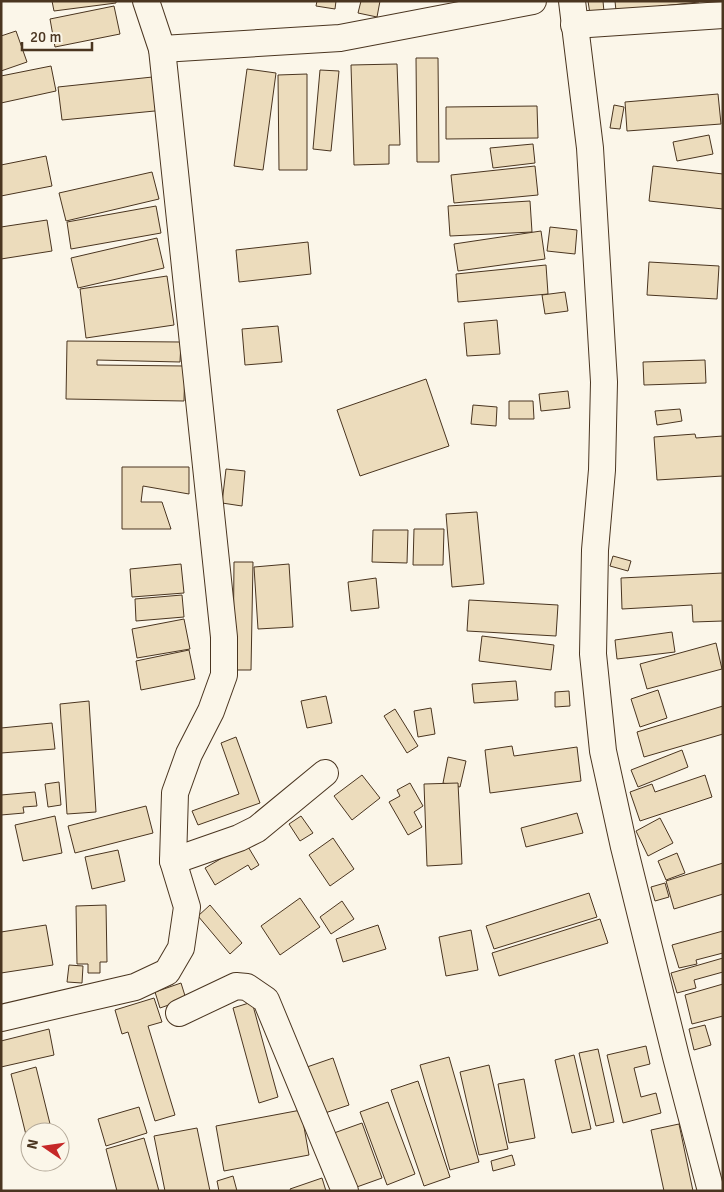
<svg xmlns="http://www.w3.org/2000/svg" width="724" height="1192" viewBox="0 0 724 1192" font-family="Signika,sans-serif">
<rect width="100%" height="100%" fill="#fbf6e9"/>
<!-- building -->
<g fill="#ecdcbc" stroke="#4a3520">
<path d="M52,1H116V3L54,11Z"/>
<path d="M317,1H336L335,9L316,6Z"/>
<path d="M361,1H380L377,17L358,13Z"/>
<path d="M588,1H603L604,12L590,14Z"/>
<path d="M615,1H699V2L616,11Z"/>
<path d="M114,6L120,34L55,47L50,19Z"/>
<path d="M16,31L27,62L1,71V36Z"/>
<path d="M416,58H438L439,162H417Z"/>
<path d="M397,64L400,145H389V164L354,165L351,65Z"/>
<path d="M51,66L56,91L1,103V76Z"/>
<path d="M247,69L276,73L263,170L234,166Z"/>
<path d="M320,70L339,71L331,151L313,149Z"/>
<path d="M307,74V170H279L278,75Z"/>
<path d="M162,76L165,110L62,120L58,87Z"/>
<path d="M718,94L721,124L627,131L625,102Z"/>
<path d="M614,105L624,107L620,129L610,128Z"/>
<path d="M537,106L538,138L446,139V107Z"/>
<path d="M709,135L713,154L677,161L673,142Z"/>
<path d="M533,144L535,163L493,168L490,148Z"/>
<path d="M46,156L52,186L1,196V165Z"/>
<path d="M535,166L538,195L454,203L451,175Z"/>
<path d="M653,166L723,174V209L649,201Z"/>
<path d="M152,172L159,199L66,221L59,193Z"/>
<path d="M530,201L532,232L450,236L448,206Z"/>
<path d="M156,206L161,233L71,249L67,222Z"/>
<path d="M47,220L52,251L1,259V227Z"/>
<path d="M550,227L577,230L575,254L547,251Z"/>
<path d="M541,231L545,259L458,271L454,244Z"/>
<path d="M157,238L164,268L78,288L71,258Z"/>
<path d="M308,242L311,274L239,282L236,250Z"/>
<path d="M649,262L719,266L717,299L647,295Z"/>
<path d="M546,265L548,294L458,302L456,274Z"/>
<path d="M167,276L174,325L86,338L80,289Z"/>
<path d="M565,292L568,311L545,314L542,295Z"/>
<path d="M497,320L500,354L467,356L464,323Z"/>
<path d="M278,326L282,362L245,365L242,329Z"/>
<path d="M67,341L181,342L180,362L97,360V365L185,366L184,401L66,399Z"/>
<path d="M705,360L706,383L644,385L643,362Z"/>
<path d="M426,379L449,446L360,476L337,410Z"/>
<path d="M568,391L570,408L541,411L539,394Z"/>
<path d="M509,401H533L534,419H509Z"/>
<path d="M473,405L497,407L496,426L471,424Z"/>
<path d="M680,409L682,421L657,425L655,411Z"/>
<path d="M695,434L696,438L723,436V476L657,480L654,437Z"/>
<path d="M122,467H189V494L143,486L141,502H162L171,529H122Z"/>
<path d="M226,469L245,471L242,506L222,503Z"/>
<path d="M477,512L484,584L452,587L446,514Z"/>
<path d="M414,529H444L443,565H413Z"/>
<path d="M373,530H408L407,563L372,562Z"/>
<path d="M613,556L631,561L628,571L610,566Z"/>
<path d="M234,562H253L251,670H233Z"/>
<path d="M181,564L184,593L132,597L130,569Z"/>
<path d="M289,564L293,627L258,629L254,567Z"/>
<path d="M723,573V621L693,622L692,605L622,609L621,578Z"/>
<path d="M376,578L379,608L351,611L348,582Z"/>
<path d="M182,595L184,617L136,621L135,599Z"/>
<path d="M469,600L558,605L556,636L467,631Z"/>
<path d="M184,619L190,649L137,658L132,629Z"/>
<path d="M672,632L675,652L617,659L615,640Z"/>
<path d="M482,636L554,645L551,670L479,661Z"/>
<path d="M716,643L722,669L647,689L640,664Z"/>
<path d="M189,650L195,679L141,690L136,661Z"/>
<path d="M516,681L518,700L474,703L472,684Z"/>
<path d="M658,690L667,718L640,727L631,699Z"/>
<path d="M569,691L570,706L555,707V692Z"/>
<path d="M326,696L332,723L307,728L301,701Z"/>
<path d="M89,701L96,812L67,814L60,704Z"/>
<path d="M723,706V734L644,757L637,732Z"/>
<path d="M431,708L435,734L418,737L414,711Z"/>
<path d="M395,709L418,746L407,753L384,716Z"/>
<path d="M52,723L55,749L1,753V728Z"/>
<path d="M236,737L260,803L198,825L192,811L239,794L221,743Z"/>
<path d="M512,746L514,756L577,747L581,781L490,793L485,750Z"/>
<path d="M682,750L688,767L638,787L631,770Z"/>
<path d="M448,757L466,761L460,787L443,783Z"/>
<path d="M362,775L380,798L352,820L334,796Z"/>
<path d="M705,775L712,797L640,821L630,792L652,784L655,792Z"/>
<path d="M59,782L61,805L48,807L45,784Z"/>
<path d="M410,783L423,806L414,812L422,827L408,835L389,802L400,796L397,790Z"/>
<path d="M458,783L462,864L427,866L424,784Z"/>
<path d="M35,792L37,806L23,807L24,813L1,815V795Z"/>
<path d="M146,806L153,833L75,853L68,826Z"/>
<path d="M577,813L583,833L526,847L521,828Z"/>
<path d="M55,816L62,853L23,861L15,825Z"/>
<path d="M301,816L313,833L300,841L289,824Z"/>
<path d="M660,818L673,843L648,856L636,831Z"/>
<path d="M333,838L354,869L330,886L309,855Z"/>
<path d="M244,840L259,865L251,870L248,865L215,885L205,868L234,851Z"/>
<path d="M118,850L125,881L92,889L85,857Z"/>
<path d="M677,853L685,873L666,880L658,861Z"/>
<path d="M723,863V894L674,909L666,881Z"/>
<path d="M665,883L669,897L655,901L651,887Z"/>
<path d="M589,893L597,917L494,949L486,926Z"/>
<path d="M300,898L320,927L280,955L261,926Z"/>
<path d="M342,901L354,919L331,934L320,917Z"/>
<path d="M106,905L107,962H100V973H88V964H77L76,906Z"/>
<path d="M210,905L242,943L230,954L198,916Z"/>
<path d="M600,919L608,943L499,976L492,953Z"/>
<path d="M46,925L53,965L1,973V932Z"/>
<path d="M378,925L386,949L343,962L336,939Z"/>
<path d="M471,930L478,970L446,976L439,937Z"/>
<path d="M723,931V953L696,960L697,964L679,968L672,945Z"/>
<path d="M723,958V972L694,980L696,988L677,993L671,973Z"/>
<path d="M69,965L83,966L82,983L67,982Z"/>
<path d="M181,983L186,999L160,1008L155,992Z"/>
<path d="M723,984V1016L692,1024L685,995Z"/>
<path d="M154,998L162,1022L148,1026L175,1115L155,1121L128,1032L122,1034L115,1010Z"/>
<path d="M252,1002L278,1097L259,1103L233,1008Z"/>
<path d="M705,1025L711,1045L694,1050L689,1029Z"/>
<path d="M49,1029L54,1055L1,1067V1041Z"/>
<path d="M646,1046L650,1064L634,1068L641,1097L656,1093L661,1113L623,1123L607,1055Z"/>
<path d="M598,1049L614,1122L596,1126L579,1053Z"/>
<path d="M574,1055L591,1129L572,1133L555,1060Z"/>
<path d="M449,1057L479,1162L450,1170L420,1065Z"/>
<path d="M333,1058L349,1105L322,1114L307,1067Z"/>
<path d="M489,1065L508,1149L479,1155L460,1072Z"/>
<path d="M36,1067L52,1132H30V1139H27L11,1074Z"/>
<path d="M524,1079L535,1138L509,1143L498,1084Z"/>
<path d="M418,1081L450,1177L424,1186L391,1090Z"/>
<path d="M388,1102L415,1174L387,1185L360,1112Z"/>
<path d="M139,1107L147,1133L106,1146L98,1119Z"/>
<path d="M301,1110L309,1155L224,1171L216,1126Z"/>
<path d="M362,1123L382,1178L354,1188L334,1133Z"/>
<path d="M679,1124L693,1191H664L651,1130Z"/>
<path d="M197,1128L210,1191H165L154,1136Z"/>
<path d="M144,1138L159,1191H117L106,1149Z"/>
<path d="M512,1155L515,1165L493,1171L491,1161Z"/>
<path d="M233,1176L237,1191H219L217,1181Z"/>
<path d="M322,1178L326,1191H291L290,1189Z"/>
</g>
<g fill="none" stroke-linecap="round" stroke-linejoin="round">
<defs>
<g id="minor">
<path d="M572,1L590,148L604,382L602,470L595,550L593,654L603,751L624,847L676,1057L711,1191"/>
<path d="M574,25L723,15"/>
<path d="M162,49L340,38L533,1"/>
<path d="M173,861L239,838L257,829L325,773"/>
<path d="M179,1013L236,986L247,987L266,1000L345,1191"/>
<path d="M1,1018L135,987L167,972L181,948L187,907L173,861L175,793L189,754L211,711L224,675V637L162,49L146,1"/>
</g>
</defs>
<!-- minor casing -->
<use href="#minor" stroke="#4a3520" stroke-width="28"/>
<!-- minor -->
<use href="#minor" stroke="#fbf6e9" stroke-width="26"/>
</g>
<!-- border -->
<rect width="724" height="1192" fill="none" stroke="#4a3520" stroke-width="5"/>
<!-- north arrow -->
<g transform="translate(45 1147) rotate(283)"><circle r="24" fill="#fbf6e9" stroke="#b4a999"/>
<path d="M0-4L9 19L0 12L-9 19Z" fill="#c62828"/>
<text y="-8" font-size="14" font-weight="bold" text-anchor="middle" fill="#4a3520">N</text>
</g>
<!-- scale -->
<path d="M22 42v8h70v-8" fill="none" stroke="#4a3520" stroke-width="2.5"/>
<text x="30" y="42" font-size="15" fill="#4a3520" stroke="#fbf6e9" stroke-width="4" paint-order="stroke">20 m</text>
</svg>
